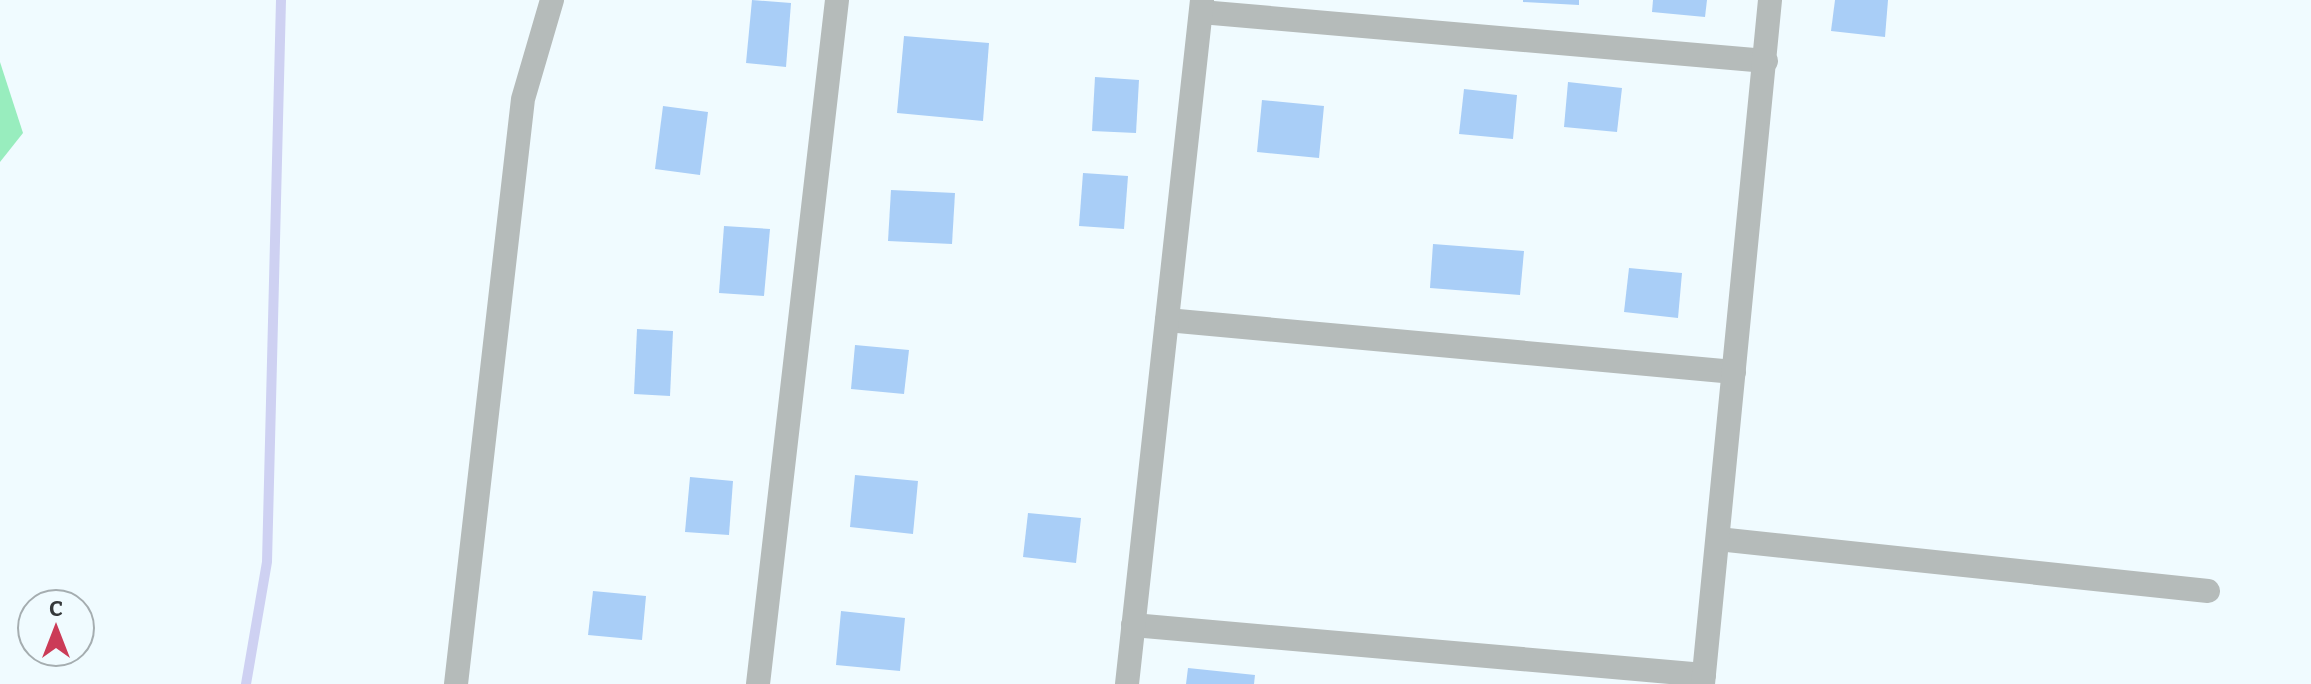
<svg xmlns="http://www.w3.org/2000/svg" width="2311" height="684" viewBox="0 0 2311 684" font-family="Bitter,serif">
<rect width="100%" height="100%" fill="#f0fbff"/>
<!-- green -->
<path fill="#98edbe" d="M0,62L23,133L0,162Z"/>
<g fill="none" stroke-linecap="round" stroke-linejoin="round">
<!-- stream -->
<path stroke="#ced1f2" stroke-width="10" d="M246,684L267,562L281,0"/>
</g>
<!-- building -->
<g fill="#a9cef7">
<path d="M752,0L791,3L786,67L746,63Z"/>
<path d="M1523,0H1579V5L1523,2Z"/>
<path d="M1653,0H1707L1705,17L1652,12Z"/>
<path d="M1835,0H1888L1885,37L1831,31Z"/>
<path d="M904,36L989,43L983,121L897,113Z"/>
<path d="M1095,77L1139,80L1136,133L1092,131Z"/>
<path d="M1568,82L1622,88L1617,132L1564,127Z"/>
<path d="M1464,89L1517,95L1513,139L1459,134Z"/>
<path d="M1262,100L1324,106L1319,158L1257,152Z"/>
<path d="M663,106L708,112L700,175L655,169Z"/>
<path d="M1083,173L1128,176L1124,229L1079,226Z"/>
<path d="M891,190L955,193L952,244L888,241Z"/>
<path d="M724,226L770,229L764,296L719,293Z"/>
<path d="M1433,244L1524,251L1520,295L1430,288Z"/>
<path d="M1629,268L1682,273L1678,318L1624,312Z"/>
<path d="M637,329L673,331L670,396L634,394Z"/>
<path d="M855,345L909,350L904,394L851,389Z"/>
<path d="M855,475L918,481L913,534L850,527Z"/>
<path d="M690,477L733,481L729,535L685,532Z"/>
<path d="M1028,513L1081,518L1076,563L1023,557Z"/>
<path d="M593,591L646,596L642,640L588,635Z"/>
<path d="M841,611L905,618L900,671L836,665Z"/>
<path d="M1188,668L1255,675L1254,684H1186Z"/>
</g>
<g fill="none" stroke-linecap="round" stroke-linejoin="round">
<!-- minor -->
<g stroke="#b5bbba" stroke-width="24">
<path d="M1201,12L1766,61"/>
<path d="M1167,320L1734,372"/>
<path d="M1718,539L2208,591"/>
<path d="M1133,625L1704,675"/>
<path d="M456,684L523,99L552,0"/>
<path d="M758,684L837,0"/>
<path d="M1127,684L1202,0"/>
<path d="M1703,684L1770,0"/>
</g>
</g>
<!-- north arrow -->
<g transform="translate(56 628)"><circle r="38" fill="#f0fbff" stroke="#a5adb0" stroke-width="2"/>
<path d="M0-6L14 30L0 20L-14 30Z" fill="#cb3b57"/>
<text y="-12" font-size="22" font-weight="bold" text-anchor="middle" fill="#34383a">С</text>
</g>
</svg>
